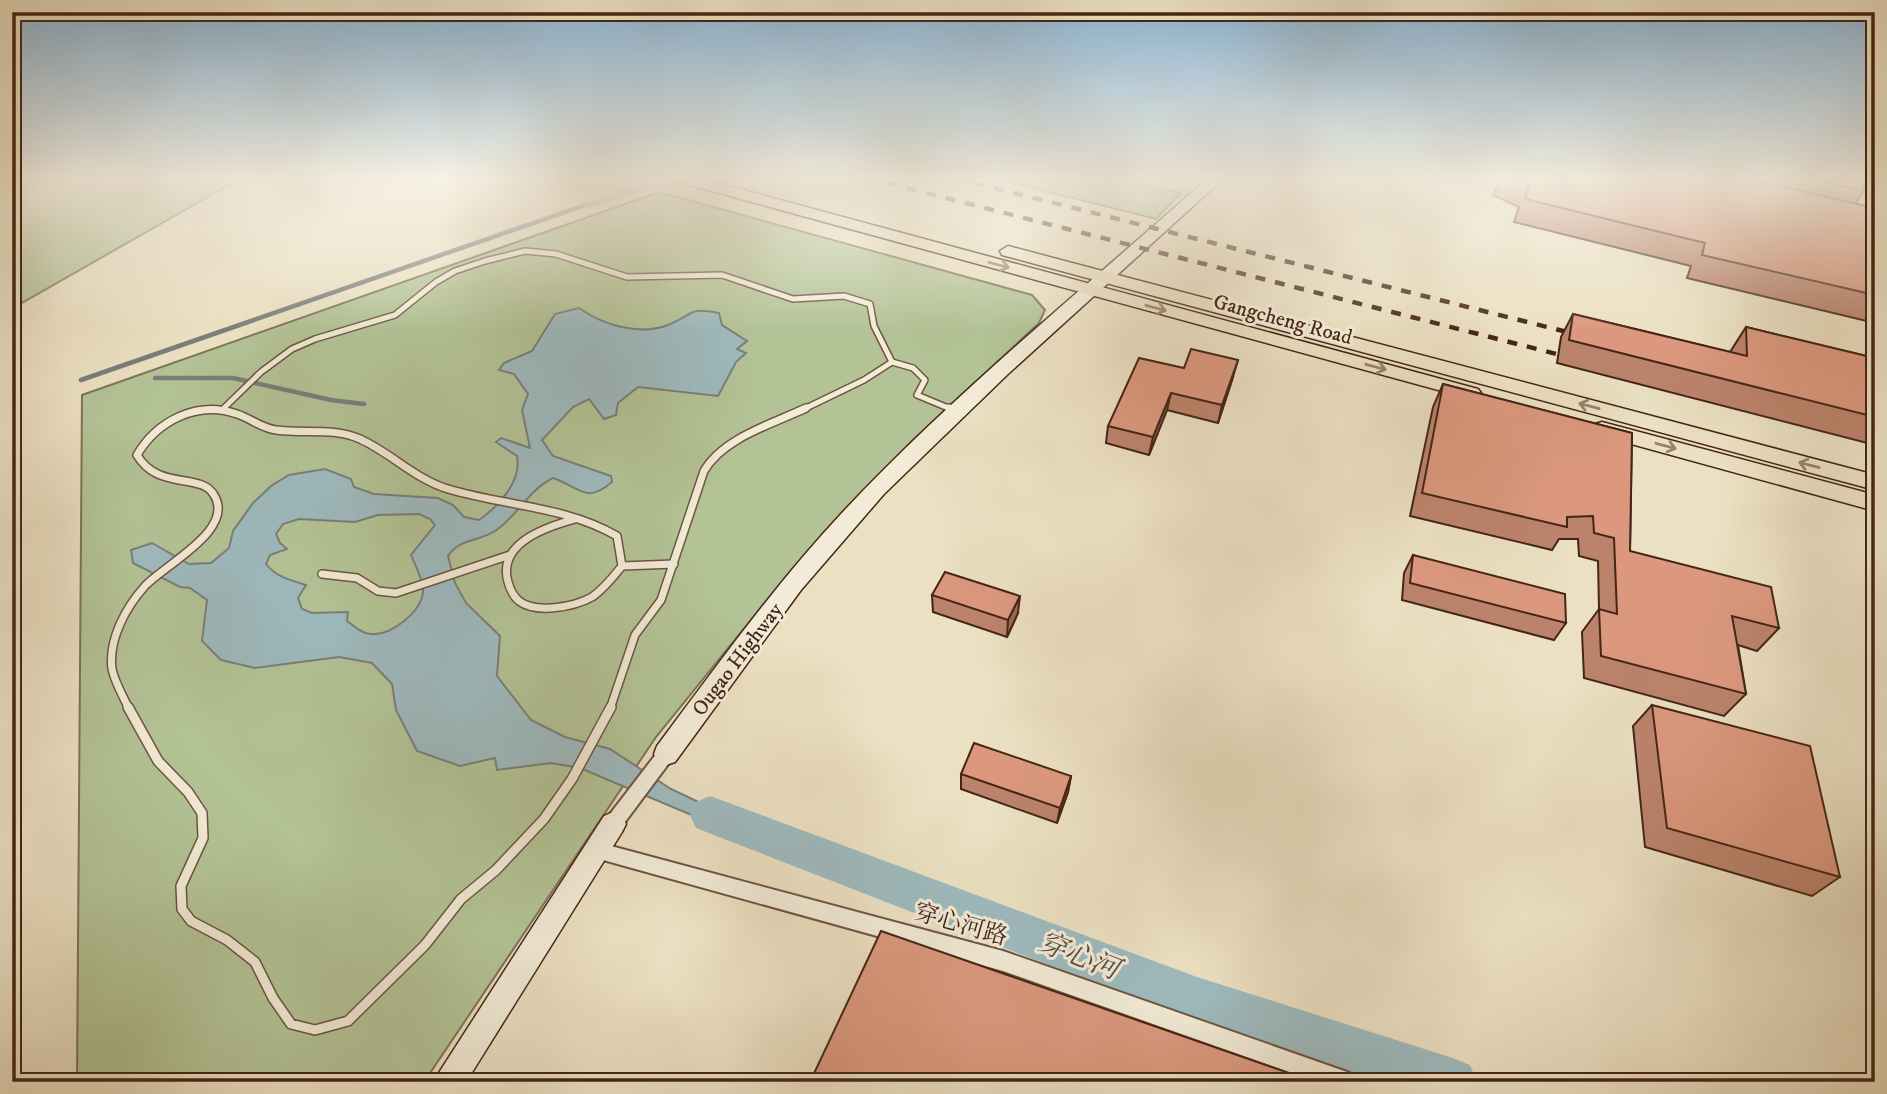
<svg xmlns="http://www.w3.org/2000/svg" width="1887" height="1094" viewBox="0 0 1887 1094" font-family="'IM FELL DW Pica','Noto Serif SC',serif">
<rect width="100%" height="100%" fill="#ebe0c2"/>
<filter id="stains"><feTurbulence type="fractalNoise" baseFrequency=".00286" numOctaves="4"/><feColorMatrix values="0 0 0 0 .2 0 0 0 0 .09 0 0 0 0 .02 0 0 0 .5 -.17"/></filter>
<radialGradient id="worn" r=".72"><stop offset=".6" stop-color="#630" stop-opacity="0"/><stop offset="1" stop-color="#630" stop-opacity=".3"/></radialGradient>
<!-- green -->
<g fill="#b3c396" stroke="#7c7456" stroke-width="2">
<path d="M12,178H241L13,308Z"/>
<path d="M993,178H1119L1181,193L1156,219Z"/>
<path d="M659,192L1032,295L1045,310L1039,323L913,440L793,568L656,737L424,1082H77L82,395Z"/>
</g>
<!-- water -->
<path fill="#9ebabe" stroke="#7a7e7b" stroke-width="2" fill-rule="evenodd" d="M579,308C603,325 639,336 668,325C695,314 687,307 719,313L722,325L747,341L737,349L746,353L736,362L718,396L638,387L618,403L616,415L604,419L589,399L573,407L542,440L553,456L611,476L612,482C585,505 580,487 553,478C528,490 518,516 495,531C478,542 460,538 448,556L455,583L466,603L500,636L497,676L531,720L565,737L610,749L671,789L713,809L708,822L580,768L551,763L497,770L495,758L460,766L417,751L396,710L392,684L372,663L339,657L255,668L221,660L202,641L207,600L190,588L180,587L133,563L131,550L152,543L189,564L211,563L229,548L233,531L253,503L271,486L289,475L325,469L351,479L354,487L374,494L438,498L453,505L464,517L479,520C499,506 522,481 517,456L496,442L501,438L530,448L522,410L528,394L514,374L499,370L504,363L532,351L555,314ZM419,514L430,519L435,525L411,555C415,565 424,581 423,592C421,612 391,636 371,634C362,634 354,626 347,621L348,612L312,613L302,609L298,598L306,585C290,580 276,577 266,564L270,555L287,549L280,543L276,534L283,524L299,519L355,522L378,515Z"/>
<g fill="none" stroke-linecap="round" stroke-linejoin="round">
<!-- stream -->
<g stroke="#7a7e7b" stroke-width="4.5">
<path d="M155,378H233L331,400L364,404"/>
<path d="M81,380L588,204"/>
</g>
<!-- canal -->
<path fill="#9ebabe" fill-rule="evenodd" d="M656,178H676L593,207L588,208L581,204Z"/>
<!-- river -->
<path fill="#9ebabe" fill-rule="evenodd" d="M710,796L1197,977L1453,1058L1470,1065L1477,1082H1377L1197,1023L696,828L690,815L696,802Z"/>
<defs>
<g id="lane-far2">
<path d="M892,362L913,368L925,380L917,395L953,410"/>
<path d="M223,409L261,372L292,349L315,339L395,315L436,282L455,271L485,261L525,251L556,254L627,277L722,275L793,299L844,296L870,304L874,326L892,362L864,380L802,410"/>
<path d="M203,410H221"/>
</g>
<g id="lane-far1">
<path d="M949,408L955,411"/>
<path d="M622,566L674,564"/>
<path d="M322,574L357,578L378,591L396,593L510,555"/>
<path d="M129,709C123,696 115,683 112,669C108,640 126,607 145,586C164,565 236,530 214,495C201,472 158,491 137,455C157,421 197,400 237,414C250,418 261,428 276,430C304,434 333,427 360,439C391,453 415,479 448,489C505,506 565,506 617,536L622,566C613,577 604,589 592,597C574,607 536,614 519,601C513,596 510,589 508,582C497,543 546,527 575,519"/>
<path d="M610,709L635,635L661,600L704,471C723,438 772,424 806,408"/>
</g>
<path id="lane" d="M128,707L158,761L188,792L202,813L203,838L181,886L182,909L191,921L227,940L255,962L273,998L291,1024L315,1030L348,1021L425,945L461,899L496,870L544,819L572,779L611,707"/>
<g id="street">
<path d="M1851,179L1875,183V189L1856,186L1854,189H1848L1846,182Z"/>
<path d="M666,747L672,749L674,754L672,759L619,830L613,832L607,830L604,824L607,818L660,749Z"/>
<path d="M596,842L1003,951L1347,1072L1354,1075L1357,1082H1317L1003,971L596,858L590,856L587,850L590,844Z"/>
</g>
<g id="secondary">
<path d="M1208,178H1224L1008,374L884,494L801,590L675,762L666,765L657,762L654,754L657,746C716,667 774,586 841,514C954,393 1085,288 1208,178Z"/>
<path d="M613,812L622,816L626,824L622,832L466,1082H433L604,816Z"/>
</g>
<g id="primary">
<path d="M672,178H699L1478,389L1481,393L1478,397L1471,399L675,181Z"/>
<path d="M1008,246L1875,475V490L1002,255L1000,251Z"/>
<path d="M1602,422L1875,495V511L1595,434L1592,429L1595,424Z"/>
</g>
</defs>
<!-- lane-far2 casing -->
<use href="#lane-far2" stroke="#6e5442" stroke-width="8"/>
<!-- lane-far1 casing -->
<use href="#lane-far1" stroke="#6e5442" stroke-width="10"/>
<!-- lane casing -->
<use href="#lane" stroke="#6e5442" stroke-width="12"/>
<!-- street casing -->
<use href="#street" stroke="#6e5442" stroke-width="4"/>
<!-- secondary casing -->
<use href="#secondary" stroke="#452517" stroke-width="3"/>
<!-- primary casing -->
<use href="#primary" stroke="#452517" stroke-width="3"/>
<!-- lane-far2 -->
<use href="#lane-far2" stroke="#f2ebd7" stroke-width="5"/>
<!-- lane-far1 -->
<use href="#lane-far1" stroke="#f2ebd7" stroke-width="7"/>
<!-- lane -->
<use href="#lane" stroke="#f2ebd7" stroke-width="9"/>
<!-- street -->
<use href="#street" fill="#f2ebd7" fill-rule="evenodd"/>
<!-- secondary -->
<use href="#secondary" fill="#f2ebd7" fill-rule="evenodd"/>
<!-- primary -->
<use href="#primary" fill="#ebe0c2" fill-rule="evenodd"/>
<!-- rail -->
<g stroke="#452517" stroke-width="4.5" stroke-dasharray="10 10" stroke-linecap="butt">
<path d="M868,178L1576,359"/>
<path d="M955,178L1583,336"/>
</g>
</g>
<!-- wall -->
<g fill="#bc836c" stroke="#452517" stroke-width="2">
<path d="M1501,178H1862L1864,191L1855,204L1875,208V323L1687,278L1691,266L1514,222L1519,207L1493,195Z"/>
<path d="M1573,314L1730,352L1746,327L1875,358V445L1557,363L1561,337Z"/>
<path d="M1184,368L1233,377L1218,423L1167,410L1149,455L1106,443L1108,426Z"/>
<path d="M1443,384L1632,433L1630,551L1779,628L1757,651L1738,645L1746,694L1724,716L1584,678L1582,632L1599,609L1598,561L1579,556L1578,539H1559L1552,550L1410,516L1433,407Z"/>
<path d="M1413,555L1566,623L1554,640L1402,600L1404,573Z"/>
<path d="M932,595L1018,613L1007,637L933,612Z"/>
<path d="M1652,705L1840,877L1812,896L1645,847L1633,726Z"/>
<path d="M961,774L1071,776L1068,792L1057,823L961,789Z"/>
</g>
<!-- shaded-wall -->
<g fill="#996a58" stroke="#452517" stroke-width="2">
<path d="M1238,360L1233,377L1218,423L1222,405Z"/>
<path d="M1171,393L1167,410L1149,455L1153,437Z"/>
<path d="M1020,596L1018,613L1007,637L1008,620Z"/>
<path d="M1071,776L1068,792L1057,823L1060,808Z"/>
</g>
<!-- building -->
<g fill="#db987e" stroke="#452517" stroke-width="2">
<path d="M1516,178H1744L1875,208V295L1702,255L1705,243L1525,199L1529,184Z"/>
<path d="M1806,178H1862L1864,191Z"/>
<path d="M1573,314L1747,356L1746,327L1875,358V417L1569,340Z"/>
<path d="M1191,349L1238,360L1222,405L1171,393L1153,437L1108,426L1139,358L1184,368Z"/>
<path d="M1443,384L1632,433L1630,551L1771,587L1779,628L1732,616L1746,694L1601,656L1599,609L1617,614L1614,538L1594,533L1593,516L1567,517V527L1422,493Z"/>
<path d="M1413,555L1565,594L1566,623L1410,583Z"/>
<path d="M945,572L1020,596L1008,620L932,595Z"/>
<path d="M1652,705L1810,746L1840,877L1667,828Z"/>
<path d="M974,743L1071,776L1060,808L961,774Z"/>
<path d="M881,931L1312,1081V1082H810Z"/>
</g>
<!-- one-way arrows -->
<defs><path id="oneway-shaft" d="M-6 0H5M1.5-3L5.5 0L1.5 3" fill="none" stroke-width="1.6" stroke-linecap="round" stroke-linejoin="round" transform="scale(1.75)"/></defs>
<g stroke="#98826c">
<use href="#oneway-shaft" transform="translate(999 265) rotate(15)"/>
<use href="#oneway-shaft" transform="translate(1156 308) rotate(15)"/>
<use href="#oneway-shaft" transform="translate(1376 367) rotate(15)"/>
<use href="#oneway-shaft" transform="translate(1589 406) rotate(-165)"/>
<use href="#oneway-shaft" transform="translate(1666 446) rotate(15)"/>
<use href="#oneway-shaft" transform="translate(1809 465) rotate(-165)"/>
</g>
<!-- sky -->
<linearGradient id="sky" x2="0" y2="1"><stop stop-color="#8ab6d7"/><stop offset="0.54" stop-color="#f6f1e4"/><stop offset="1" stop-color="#f6f1e4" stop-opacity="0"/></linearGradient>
<rect width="1887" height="331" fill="url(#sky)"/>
<g text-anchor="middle" stroke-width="6" stroke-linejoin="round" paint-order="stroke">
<!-- street labels -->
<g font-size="21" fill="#452517" stroke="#f2ebd7">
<text transform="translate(1283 319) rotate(15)" y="7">Gangcheng Road</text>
<text transform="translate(737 659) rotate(-53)" y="7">Ougao Highway</text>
</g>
<!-- near-street labels -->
<g font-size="24" fill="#452517" stroke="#f2ebd7">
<text transform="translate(961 924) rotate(16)" y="8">穿心河路</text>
</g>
<!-- near-water labels -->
<g font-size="28" font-style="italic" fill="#5b4a41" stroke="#f2ebd7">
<text transform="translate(1079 955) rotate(21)" y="10">穿心河</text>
</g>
</g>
<!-- margin -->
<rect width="1887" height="1094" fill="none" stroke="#ebe0c2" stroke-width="42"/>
<rect x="14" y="14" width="1859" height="1066" fill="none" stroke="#452517" stroke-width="3.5"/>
<rect x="21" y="21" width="1845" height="1052" fill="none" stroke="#452517" stroke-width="2"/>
<rect width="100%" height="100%" filter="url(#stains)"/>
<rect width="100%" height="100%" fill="url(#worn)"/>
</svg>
